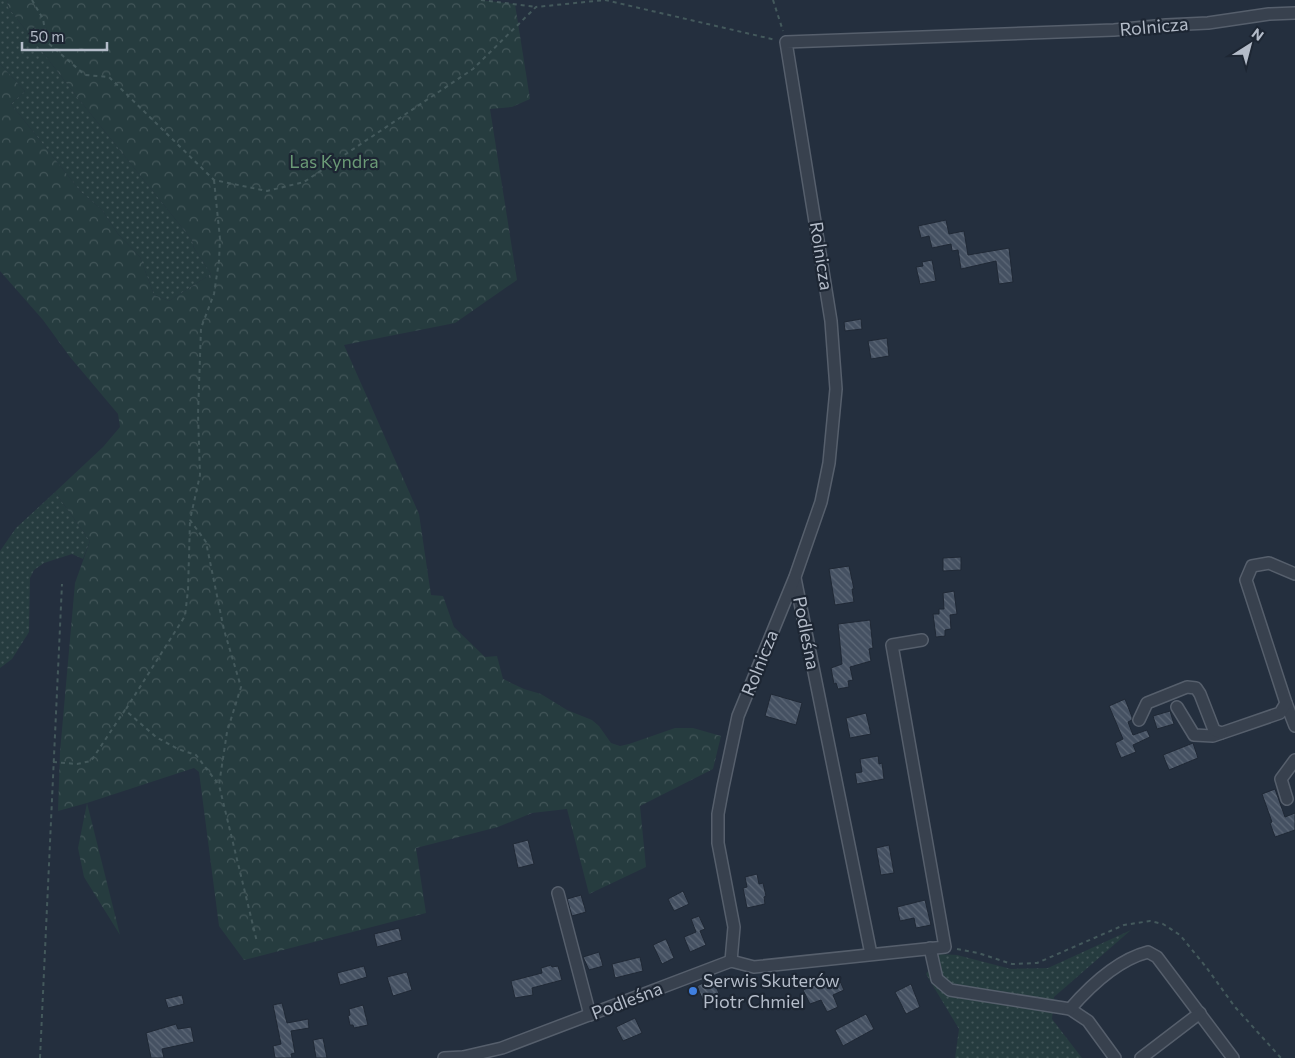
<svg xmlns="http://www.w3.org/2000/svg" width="1295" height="1058" viewBox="0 0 1295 1058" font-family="Commissioner,sans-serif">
<defs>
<pattern id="grass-dots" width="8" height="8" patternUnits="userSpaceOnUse" patternTransform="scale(1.25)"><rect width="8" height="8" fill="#263c3f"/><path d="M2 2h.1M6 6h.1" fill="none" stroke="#435659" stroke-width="1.8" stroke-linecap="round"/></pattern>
<pattern id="forest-crowns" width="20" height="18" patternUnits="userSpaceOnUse" patternTransform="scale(1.25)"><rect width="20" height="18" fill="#263c3f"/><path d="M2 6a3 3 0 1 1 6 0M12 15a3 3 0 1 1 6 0" fill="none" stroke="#435659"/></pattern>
<pattern id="building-back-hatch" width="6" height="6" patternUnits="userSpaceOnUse" patternTransform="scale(1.25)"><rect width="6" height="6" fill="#455162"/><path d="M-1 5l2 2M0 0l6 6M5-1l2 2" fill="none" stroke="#5d6877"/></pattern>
</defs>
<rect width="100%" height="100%" fill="#242f3e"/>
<!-- grass -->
<g fill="url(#grass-dots)">
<path d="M0,0H7L8,7L74,93L192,240L194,248L211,274L169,301L154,295L140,257L118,234L102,210L81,192L11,104L25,91L0,64Z"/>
<path d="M55,492L90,541L83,559L72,554L44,563L34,570L30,578L29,632L12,659L0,668V551L16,528Z"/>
<path d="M1131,930L1054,997L1052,1019L1082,1058H955L959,1029L926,974L940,954L957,955L1011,969L1048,968Z"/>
</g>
<!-- forest -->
<path fill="url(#forest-crowns)" d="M7,0H481L515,4L530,99L512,107L490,109L517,280L455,323L344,345L419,514L431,595L443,596L454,627L485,657L497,656L503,679L524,689L541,694L567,710L592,720L599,726L611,743L620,746L629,744L675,728H693L721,736L713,769L640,806L646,867L589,894L567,809L532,813L498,827L416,848L426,913L244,960L219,926L199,772L194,768L87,803L120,935L84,877L78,848L87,803L58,811L60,752L75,583L90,541L55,492L103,447L120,427L118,414L70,357L43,320L0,271V64L25,91L11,104L81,192L102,210L118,234L140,257L154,295L169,301L211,274L194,248L192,240L74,93L8,7Z"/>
<!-- building -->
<g fill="url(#building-back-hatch)" stroke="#1f2835">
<path d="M946,220L949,234L964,231L968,255L1009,248L1013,282L999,284L996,261L961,269L958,250L952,251L951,244L932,248L929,236L921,238L918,226Z"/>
<path d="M932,260L936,281L920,284L916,267L923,266L922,262Z"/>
<path d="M861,319L862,329L845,331L844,322Z"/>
<path d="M887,338L889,356L871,359L868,341Z"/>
<path d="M961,557V570L943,571V558Z"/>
<path d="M849,566L854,589H852L854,602L835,605L829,569Z"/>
<path d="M954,591L957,614L950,615L951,629L945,630V636L936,637L933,614H939V609H944L943,593Z"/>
<path d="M870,620L873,648L869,649L871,661L850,667L853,680L848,681L849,687L838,689L836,683L834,684L831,668L842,664L838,624Z"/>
<path d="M771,694L802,703L796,725L765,716Z"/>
<path d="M1125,699L1132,717V720L1128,722L1133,735L1147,730L1150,737L1133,745L1136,752L1121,758L1115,743L1123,739L1109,706Z"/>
<path d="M1170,711L1174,724L1157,729L1153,716Z"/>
<path d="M866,713L871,734L850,738L846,718Z"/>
<path d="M1193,743L1198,758L1169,770L1163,755Z"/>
<path d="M878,756L879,764L882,763L884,779L857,784L855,773L862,772L860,759Z"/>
<path d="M1275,789L1285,817L1295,813V830L1275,837L1270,823L1272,822L1262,794Z"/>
<path d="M528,840L534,864L518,868L513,844Z"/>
<path d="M889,845L894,873L881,875L876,848Z"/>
<path d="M757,874L759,884L763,883L766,896L764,897L765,904L747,908L743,888L747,887L745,877Z"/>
<path d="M683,891L689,904L674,911L668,899Z"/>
<path d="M581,895L586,912L572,916L567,899Z"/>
<path d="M925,900L931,925L916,928L914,918L900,921L897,907Z"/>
<path d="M699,916L705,929L700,931L706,945L690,952L684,937L696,932L691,919Z"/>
<path d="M399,928L402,940L377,947L374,934Z"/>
<path d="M666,939L674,958L662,964L653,945Z"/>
<path d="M599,952L603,966L589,970L583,957Z"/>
<path d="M640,957L643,971L615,978L612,964Z"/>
<path d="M551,965L552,967L558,966L562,980L532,988L533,995L515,998L511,981L542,973L541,968Z"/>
<path d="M364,966L367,977L340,985L337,973Z"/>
<path d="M407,972L412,990L393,996L387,977Z"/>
<path d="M838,977L844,990L833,995L838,1007L827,1012L821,1000L810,1004L803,990L824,981V983Z"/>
<path d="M707,981L708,983L714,981L720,996L704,1003L697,986Z"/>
<path d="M911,984L920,1007L906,1014L895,992Z"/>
<path d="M182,995L184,1004L168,1008L165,999Z"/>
<path d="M282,1003L287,1023L308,1019L309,1028L291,1031L295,1053L291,1054L292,1058H275L273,1046L281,1044L273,1005Z"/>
<path d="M363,1005L368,1025L354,1028L353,1025H350L348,1016L350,1015L349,1009Z"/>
<path d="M866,1014L874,1029L843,1046L835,1030Z"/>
<path d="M635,1018L642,1033L623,1041L616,1027Z"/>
<path d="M176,1024L178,1029L191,1027L194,1042L162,1049L164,1058H151L146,1033Z"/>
<path d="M323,1038L327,1058H316L313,1040Z"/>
</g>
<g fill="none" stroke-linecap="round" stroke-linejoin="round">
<defs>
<g id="minor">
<path d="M795,578L871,954"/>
<path d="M1286,703L1295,726"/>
<path d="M1177,707L1194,735L1213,736L1280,713L1286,703L1246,580L1252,566L1269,563L1295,574"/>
<path d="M1139,720L1147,703L1187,687L1196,688L1200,694L1214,730L1221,733"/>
<path d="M1287,799L1281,779L1295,760"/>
<path d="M558,893L590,1015"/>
<path d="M930,948L937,979L950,990L1070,1009L1088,1021L1115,1058"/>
<path d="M731,961L734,927L718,843V814L723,787L738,716L795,577L821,502L829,463L836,389L831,321L786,42L1114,30L1166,25L1208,23L1269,14L1295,13"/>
<path d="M1070,1009C1090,986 1117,960 1148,952L1157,957L1233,1058"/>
<path d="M444,1058L463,1057L502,1048L731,961L754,967L945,947L892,645L922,640"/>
<path d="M1141,1058L1200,1013"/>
</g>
</defs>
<!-- minor casing -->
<use href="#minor" stroke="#565f6c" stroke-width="14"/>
<!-- path -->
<g stroke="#44595c" stroke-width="2" stroke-dasharray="4 4" stroke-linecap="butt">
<path d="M32,0L43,19L47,42L85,75L109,77L214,180L267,191L304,182L473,69L536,7L605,0L776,40"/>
<path d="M481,0L536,7"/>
<path d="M773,0L783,31"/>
<path d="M214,180L220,239L219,261L214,294L201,328L198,414L200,475L190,520L206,542L224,630L241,687L227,732L219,785L257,942"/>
<path d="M126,709L185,616L188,590L190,521"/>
<path d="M53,762L77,764L91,761L125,710L156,737L178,749L196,755L219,785"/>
<path d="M957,949L978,953L1012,964L1037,963L1124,925L1150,921L1163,924L1180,935L1206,967L1235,1007L1281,1058"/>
<path d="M40,1058L62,584"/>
</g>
<!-- minor -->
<use href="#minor" stroke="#38414e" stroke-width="11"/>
</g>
<!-- markers -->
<circle fill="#3f7fe0" stroke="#1d2633" stroke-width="2" cx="693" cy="991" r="5"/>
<g text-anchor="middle" stroke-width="4.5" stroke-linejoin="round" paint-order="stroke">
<!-- street labels -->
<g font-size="18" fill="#b4bcc9" stroke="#1d2633">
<text transform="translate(1154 27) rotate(-5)" y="6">Rolnicza</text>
<text transform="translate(821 256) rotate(81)" y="6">Rolnicza</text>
<text transform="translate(806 633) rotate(79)" y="6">Podleśna</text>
<text transform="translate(760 663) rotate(-68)" y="6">Rolnicza</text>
<text transform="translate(627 1001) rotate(-21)" y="6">Podleśna</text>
</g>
<!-- park labels -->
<g font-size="18" fill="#6b9a76" stroke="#1d2633">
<text x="334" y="168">Las Kyndra</text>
</g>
<!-- poi labels -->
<g font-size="18" fill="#b4bcc9" stroke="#1d2633" text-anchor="start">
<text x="703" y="987">Serwis Skuterów<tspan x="703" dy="21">Piotr Chmiel</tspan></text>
</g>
</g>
<!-- north arrow -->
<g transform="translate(1250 45) rotate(36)" stroke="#1d2633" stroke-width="4" paint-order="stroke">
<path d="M0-4L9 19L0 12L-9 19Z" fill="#b4bcc9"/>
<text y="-8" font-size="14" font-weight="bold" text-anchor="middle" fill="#b4bcc9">N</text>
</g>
<!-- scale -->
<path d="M22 42v8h85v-8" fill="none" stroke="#b4bcc9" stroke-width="2.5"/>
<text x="30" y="42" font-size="15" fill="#b4bcc9" stroke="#1d2633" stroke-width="4" paint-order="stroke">50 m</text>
</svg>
